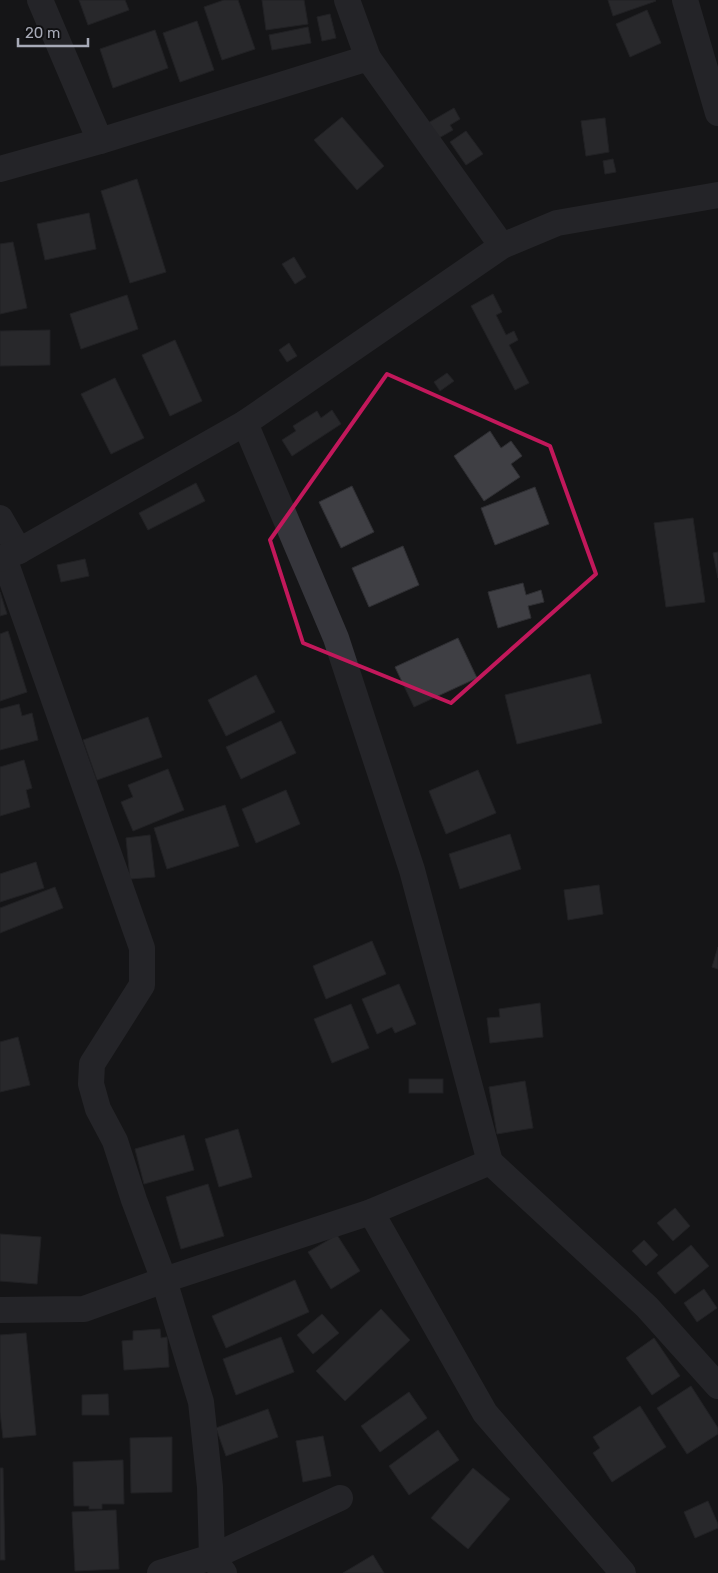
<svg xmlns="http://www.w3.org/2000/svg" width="718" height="1573" viewBox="0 0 718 1573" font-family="Rubik,sans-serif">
<rect width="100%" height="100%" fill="#151517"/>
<!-- building -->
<g fill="#3f3f44" stroke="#2f2f33">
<path d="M79,0H125L129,10L88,25Z"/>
<path d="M224,0H238L255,49L222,60L204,7Z"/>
<path d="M262,0H304L308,24L266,30Z"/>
<path d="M608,0H655L656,1L613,16Z"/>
<path d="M647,10L661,43L630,57L616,24Z"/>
<path d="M330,14L336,38L322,41L317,17Z"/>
<path d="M197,21L214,70L180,82L163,33Z"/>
<path d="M308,27L311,43L272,50L269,35Z"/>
<path d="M155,30L168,68L113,88L100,49Z"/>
<path d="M454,108L460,119L450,125L453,130L437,139L428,123Z"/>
<path d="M342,117L384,166L357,190L314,140Z"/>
<path d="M605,118L609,152L586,156L581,121Z"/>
<path d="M466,131L483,154L466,165L450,142Z"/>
<path d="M613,159L616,172L605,174L603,161Z"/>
<path d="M137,179L166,272L130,283L101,191Z"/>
<path d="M89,213L96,249L45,260L37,224Z"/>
<path d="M13,242L27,308L0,314V244Z"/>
<path d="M294,257L306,277L295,284L282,264Z"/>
<path d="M493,294L502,312L496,315L506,335L514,331L518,340L509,345L529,383L515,390L471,306Z"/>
<path d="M127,295L138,329L81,349L70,314Z"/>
<path d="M50,330V365L0,366V331Z"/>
<path d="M175,340L202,401L170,416L142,355Z"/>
<path d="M289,343L297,356L287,362L279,350Z"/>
<path d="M447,373L454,381L440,391L434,382Z"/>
<path d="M115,378L144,438L111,454L81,394Z"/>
<path d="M332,410L341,424L292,456L282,440L296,431L293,426L317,411L321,418Z"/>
<path d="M490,431L501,448L511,441L522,456L511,464L520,477L484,501L454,456Z"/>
<path d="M196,483L205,501L148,530L139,513Z"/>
<path d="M352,486L374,532L341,548L319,502Z"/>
<path d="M535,487L549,524L495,545L481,508Z"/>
<path d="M693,518L705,602L666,607L654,523Z"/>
<path d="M403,546L419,585L369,607L352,568Z"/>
<path d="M718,552V578L713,553Z"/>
<path d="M85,559L89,576L61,582L57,565Z"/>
<path d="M523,583L526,595L541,590L544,602L528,606L531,618L498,628L488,592Z"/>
<path d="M0,592L7,614L0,616Z"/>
<path d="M8,631L27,692L0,701V634Z"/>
<path d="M458,638L477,678L414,707L395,667Z"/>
<path d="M590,674L602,723L517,744L505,695Z"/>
<path d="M256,675L275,712L226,736L208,700Z"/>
<path d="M19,704L22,716L32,713L38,740L0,750V709Z"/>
<path d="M148,717L162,757L97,780L83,740Z"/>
<path d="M281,721L296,753L241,779L226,747Z"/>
<path d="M24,760L32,788L26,790L30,807L0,816V767Z"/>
<path d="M168,769L184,810L133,831L121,802L133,797L128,785Z"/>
<path d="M478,770L496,813L446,834L429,791Z"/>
<path d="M286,790L300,824L256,843L242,809Z"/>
<path d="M225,805L239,846L167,869L154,828Z"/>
<path d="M510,834L521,869L460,889L449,854Z"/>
<path d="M150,835L155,877L130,879L126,838Z"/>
<path d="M36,862L44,888L0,902V874Z"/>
<path d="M599,885L603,914L568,920L564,890Z"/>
<path d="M55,887L63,908L0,933V908Z"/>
<path d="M372,941L386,974L326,999L313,966Z"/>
<path d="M718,947V969L712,967Z"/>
<path d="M399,984L416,1024L395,1033L392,1027L377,1034L362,999Z"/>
<path d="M540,1003L543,1037L490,1043L487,1018L500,1017L499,1009Z"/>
<path d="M351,1004L369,1048L332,1063L314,1019Z"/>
<path d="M18,1037L30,1085L0,1092V1042Z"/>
<rect x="409" y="1079" width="34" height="14"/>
<path d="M525,1081L533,1128L497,1134L489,1087Z"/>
<path d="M238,1129L252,1177L219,1187L205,1139Z"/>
<path d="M184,1135L194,1170L144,1184L135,1149Z"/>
<path d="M208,1184L224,1236L181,1249L166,1197Z"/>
<path d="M675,1208L690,1226L673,1241L657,1223Z"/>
<path d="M0,1234L41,1237L37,1284L0,1281Z"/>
<path d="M337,1235L360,1271L331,1289L308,1252Z"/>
<path d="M644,1240L658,1255L646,1266L632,1251Z"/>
<path d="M691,1245L709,1266L675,1294L657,1273Z"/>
<path d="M295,1280L309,1312L226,1348L212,1316Z"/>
<path d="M704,1289L717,1308L697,1322L684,1303Z"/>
<path d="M381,1309L410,1340L345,1401L316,1371Z"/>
<path d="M322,1314L339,1333L313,1354L297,1335Z"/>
<path d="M160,1329L161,1338L167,1337L169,1367L124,1370L122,1341L133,1340V1331Z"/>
<path d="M26,1333L36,1435L3,1438L0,1412V1335Z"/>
<path d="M281,1337L294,1372L236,1395L223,1359Z"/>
<path d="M654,1338L680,1376L652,1395L626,1358Z"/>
<path d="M691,1386L718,1428V1434L687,1454L657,1408Z"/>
<path d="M409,1392L427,1418L380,1452L361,1426Z"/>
<path d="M108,1394L109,1415H82V1395Z"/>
<path d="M640,1406L666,1447L612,1482L593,1453L600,1448L593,1437Z"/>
<path d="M268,1409L278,1437L226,1456L216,1428Z"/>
<path d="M438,1430L459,1460L409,1495L389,1466Z"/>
<path d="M323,1436L331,1476L303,1482L296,1441Z"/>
<path d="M172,1437V1492L131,1493L130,1438Z"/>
<path d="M123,1460L124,1504H102V1509H89V1506H74L73,1462Z"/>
<path d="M0,1468H3L5,1560H0Z"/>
<path d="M473,1468L510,1499L468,1549L431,1518Z"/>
<path d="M708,1501L718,1524V1528L695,1538L684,1512Z"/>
<path d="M116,1510L119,1569L75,1571L72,1512Z"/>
<path d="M373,1555L384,1573H343Z"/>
</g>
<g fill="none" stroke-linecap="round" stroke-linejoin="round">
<!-- minor -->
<g stroke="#36363c" stroke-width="26">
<path d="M40,0L100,141"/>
<path d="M347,0L368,58"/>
<path d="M685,0L718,113"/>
<path d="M0,169L100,141L368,58L502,246"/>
<path d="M245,423L336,638L412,870L490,1162"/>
<path d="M0,518L19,551"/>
<path d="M4,558L142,948V985L92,1064L91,1084L98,1109L115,1141L134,1200L164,1280L201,1402L210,1487L212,1557L224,1573"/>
<path d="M0,559L19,551L245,423L502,246L557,223L718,195"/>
<path d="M371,1212L485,1413L623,1573"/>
<path d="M0,1310L84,1309L164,1280L371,1212L490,1162L647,1307L718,1386"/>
<path d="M160,1573L212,1557L340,1498"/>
</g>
</g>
<!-- marked area -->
<path d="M0 0H718V1573H0ZM387,374L550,446L596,574L451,703L303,643L270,540Z" fill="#151517" fill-opacity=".55" fill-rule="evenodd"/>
<path fill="none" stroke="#c2185b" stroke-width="4" stroke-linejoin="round" d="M387,374L550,446L596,574L451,703L303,643L270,540Z"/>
<!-- scale -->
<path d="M18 38v8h70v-8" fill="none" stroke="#a7aab7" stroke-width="2.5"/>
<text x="25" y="38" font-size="15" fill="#a7aab7" stroke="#101012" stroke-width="4" paint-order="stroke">20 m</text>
</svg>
